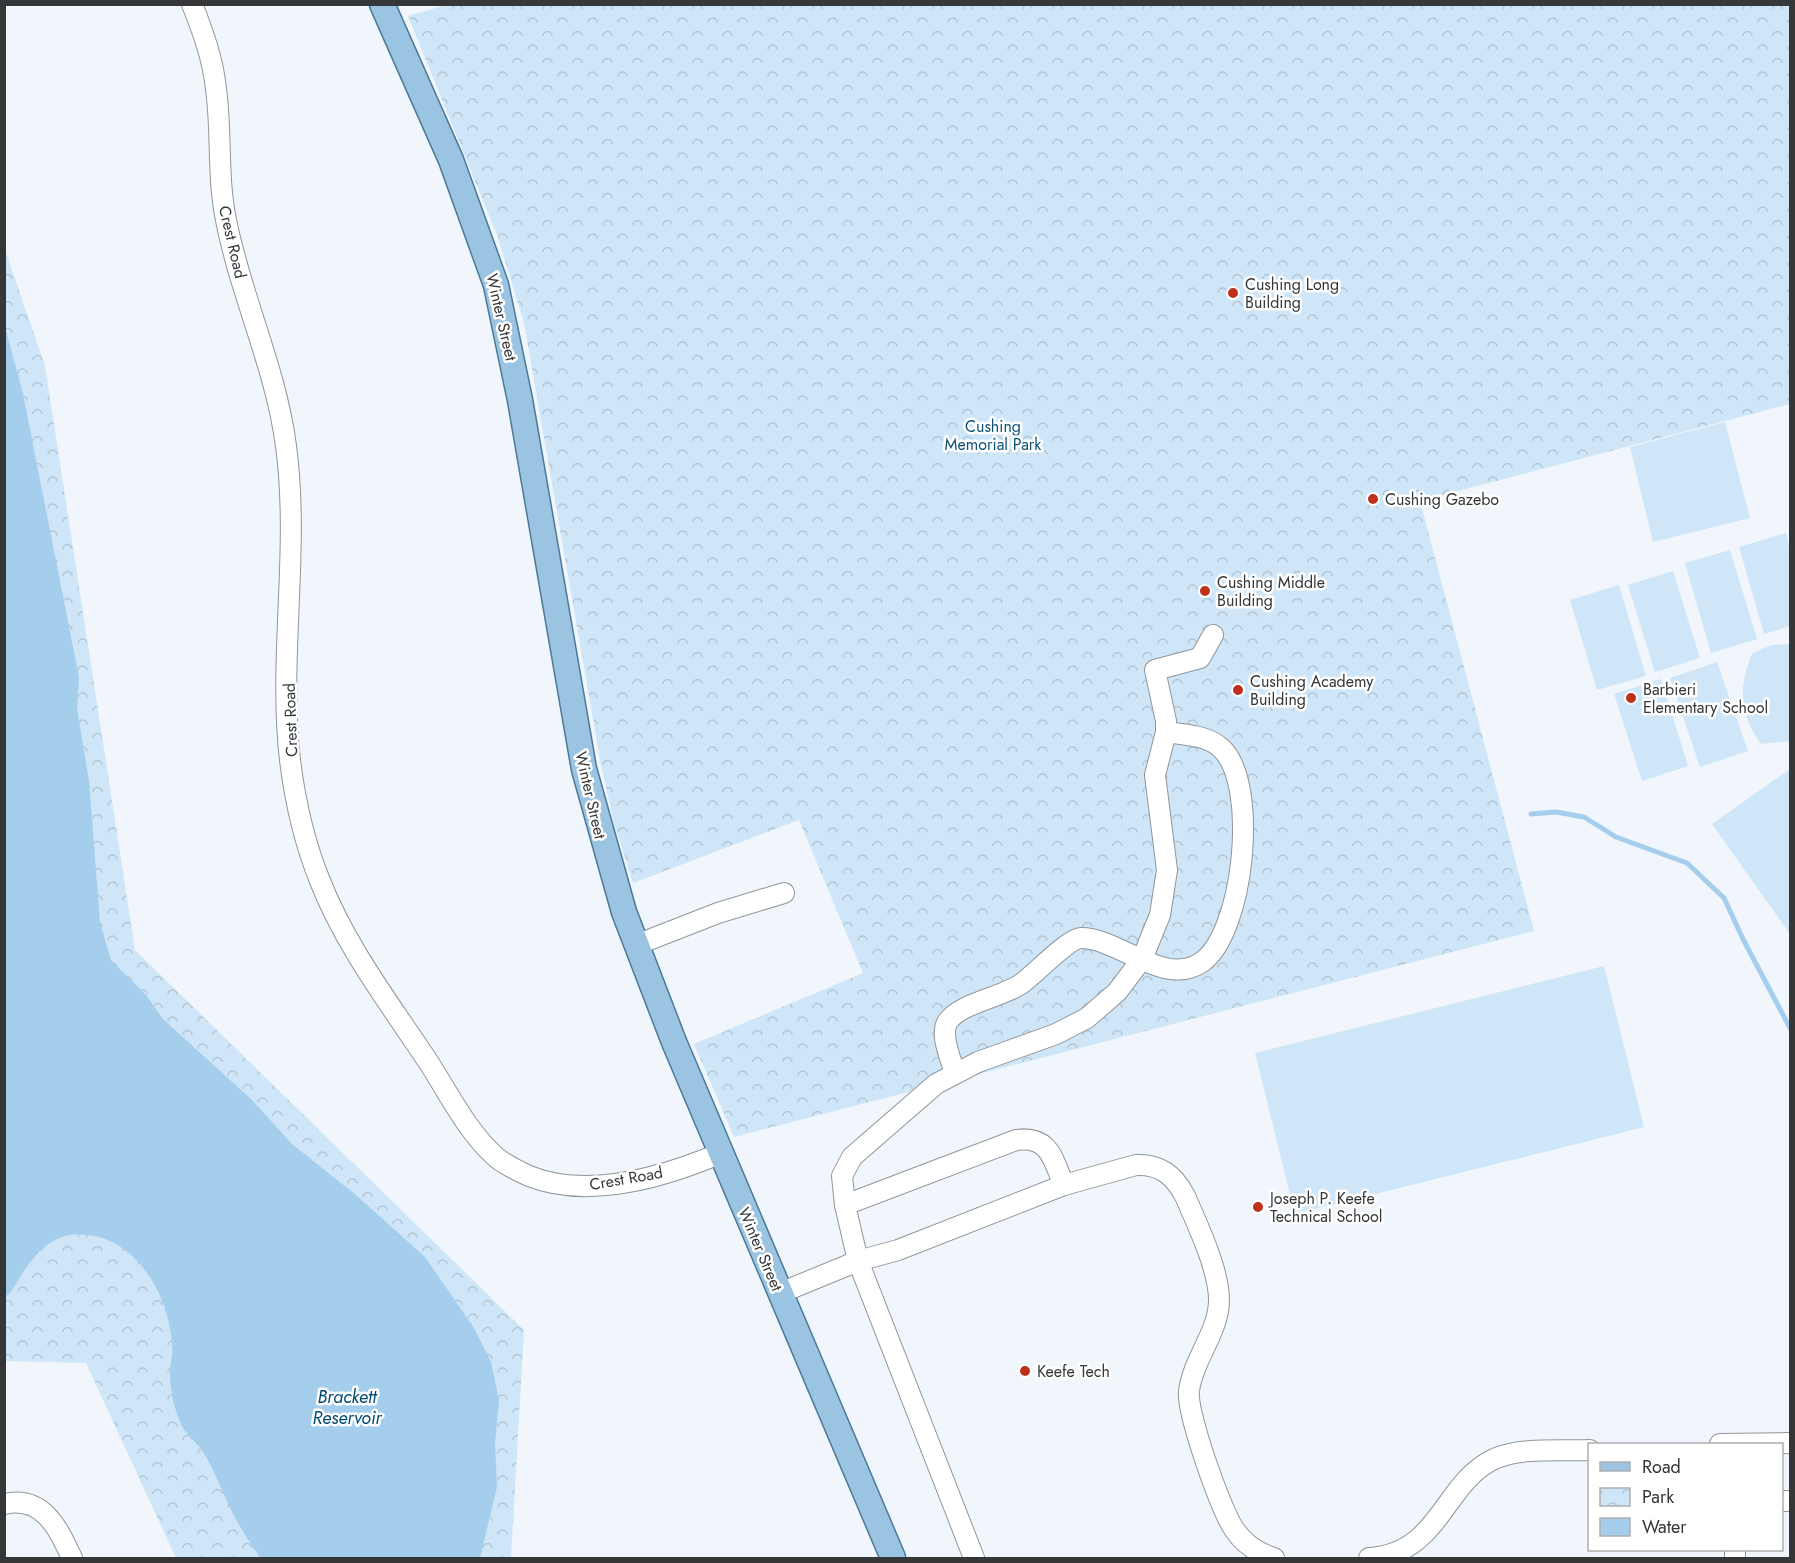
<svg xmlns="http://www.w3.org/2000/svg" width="1795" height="1563" viewBox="0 0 1795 1563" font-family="Jost,sans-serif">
<defs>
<pattern id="park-crowns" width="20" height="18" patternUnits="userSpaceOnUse" patternTransform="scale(1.5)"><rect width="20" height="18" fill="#cee6f8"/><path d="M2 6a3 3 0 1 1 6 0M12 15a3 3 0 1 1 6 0" fill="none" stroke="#b2c6d5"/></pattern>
</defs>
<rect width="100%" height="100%" fill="#f0f6fb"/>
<!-- green -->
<g fill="#cee6f8">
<path d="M1725,422L1750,518L1653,542L1630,447Z"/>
<path d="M1786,533L1790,550V626L1764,634L1739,547Z"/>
<path d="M1730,550L1757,639L1711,653L1685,563Z"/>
<path d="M1673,571L1700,658L1655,672L1628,585Z"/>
<path d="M1619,585L1646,676L1597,690L1570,600Z"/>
<path d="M1790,644V741L1761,744C1739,712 1738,689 1752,654L1771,645Z"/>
<path d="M1717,662L1748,751L1700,767L1670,678Z"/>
<path d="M1661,679L1688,766L1642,781L1614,694Z"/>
<path d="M1790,769V934L1712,824Z"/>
<path d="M1604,966L1644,1127L1295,1214L1255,1053Z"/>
</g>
<!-- park -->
<g fill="url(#park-crowns)">
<path d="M450,4L1790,5V404L1420,501L1534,931L734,1137L694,1044L863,973L799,820L633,883L614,823L601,765L524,323L497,235L408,16Z"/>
<path d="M4,247L45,366L135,950L524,1330L511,1558H176L86,1363L5,1361Z"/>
</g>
<!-- water -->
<path fill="#a5ceed" d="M4,318C8,344 17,368 23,394L79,677L77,708L89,781L100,922L111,960L146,995L163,1019L252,1100L292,1144L356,1195L425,1257L474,1328L491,1362L499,1400L495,1443L497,1487L480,1558H260C251,1543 240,1528 232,1512C222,1491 214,1469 202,1450C196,1442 187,1435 182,1426C174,1409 169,1387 170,1368C171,1361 173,1353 172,1346C170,1298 139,1241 88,1235C48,1229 29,1262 11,1292L5,1297Z"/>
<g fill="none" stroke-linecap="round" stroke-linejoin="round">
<!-- stream -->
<path stroke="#a5ceed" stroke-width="5" d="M1531,814L1556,812L1584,817L1616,837L1687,863L1724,898L1743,939L1790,1028"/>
<defs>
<g id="minor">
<path d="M192,4C203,32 213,59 216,89C222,132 217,176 226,220C241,297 276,368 286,446C300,551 278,657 290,760C295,801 305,844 320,881C346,947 390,1004 429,1063C449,1094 468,1133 497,1158C506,1165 518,1171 529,1176C589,1200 664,1177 721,1153"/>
<path d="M636,945L718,913L784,893"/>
<path d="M955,1073C951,1059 939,1034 948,1021C961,1003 1002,997 1021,984C1035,974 1069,938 1081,938C1119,938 1165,988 1202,962C1244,932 1259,785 1222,749C1208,735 1185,735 1166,732"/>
<path d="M845,1205L1016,1140C1050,1135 1053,1160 1064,1185"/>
<path d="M780,1293L858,1261L898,1250L1064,1185L1136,1165C1160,1164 1174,1175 1185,1196C1197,1224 1219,1269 1219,1300C1219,1332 1193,1359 1189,1391C1186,1412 1221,1510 1234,1529C1244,1544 1257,1553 1274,1558"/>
<path d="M1720,1444L1790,1443"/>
<path d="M1782,1501H1790"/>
<path d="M4,1504C43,1495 58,1528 72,1558"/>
<path d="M1735,1550V1558"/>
<path d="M974,1558L858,1261L845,1205L842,1176L852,1157L936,1084L978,1062L1056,1034L1087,1018L1117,992L1142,959L1160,915L1167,870L1155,775L1166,732V721L1155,670L1200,658L1213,635"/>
<path d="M1369,1558C1440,1554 1443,1483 1494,1459C1522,1447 1559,1451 1590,1450"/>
</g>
<path id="major" d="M382,4L451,160L496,285L520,400L584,769L624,912L674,1042L893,1558"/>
</defs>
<!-- minor casing -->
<use href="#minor" stroke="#91969a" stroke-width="22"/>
<!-- major casing -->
<use href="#major" stroke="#4b799a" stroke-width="27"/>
<!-- minor -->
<use href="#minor" stroke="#fff" stroke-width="20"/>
<!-- major -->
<use href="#major" stroke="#9bc4e2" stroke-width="24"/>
</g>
<!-- markers -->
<g fill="#bd311c" stroke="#fff" stroke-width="2">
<circle cx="1233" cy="293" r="6"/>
<circle cx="1373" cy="499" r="6"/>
<circle cx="1205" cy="591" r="6"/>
<circle cx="1238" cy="690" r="6"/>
<circle cx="1631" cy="698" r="6"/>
<circle cx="1258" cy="1207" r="6"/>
<circle cx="1025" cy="1371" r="6"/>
</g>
<g text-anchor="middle" stroke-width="5" stroke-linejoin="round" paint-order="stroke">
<!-- street labels -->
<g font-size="16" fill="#343638" stroke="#fff">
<text transform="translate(233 242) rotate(77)" y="6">Crest Road</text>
<text transform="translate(502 317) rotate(77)" y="6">Winter Street</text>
<text transform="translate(290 720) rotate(-92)" y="6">Crest Road</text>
<text transform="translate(591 795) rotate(77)" y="6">Winter Street</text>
<text transform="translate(626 1178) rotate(-10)" y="6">Crest Road</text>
<text transform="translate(761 1249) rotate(67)" y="6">Winter Street</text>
</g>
<!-- poi labels -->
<g font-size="16" fill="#343638" stroke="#fff" text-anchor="start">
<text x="1245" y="290">Cushing Long<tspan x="1245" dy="18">Building</tspan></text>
<text x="1385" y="505">Cushing Gazebo</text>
<text x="1217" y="588">Cushing Middle<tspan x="1217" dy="18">Building</tspan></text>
<text x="1250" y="687">Cushing Academy<tspan x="1250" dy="18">Building</tspan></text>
<text x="1643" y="695">Barbieri<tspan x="1643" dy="18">Elementary School</tspan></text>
<text x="1270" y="1204">Joseph P. Keefe<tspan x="1270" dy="18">Technical School</tspan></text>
<text x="1037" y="1377">Keefe Tech</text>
</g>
<!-- park labels -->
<g font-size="16" fill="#0d5179" stroke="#fff">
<text x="993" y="432">Cushing<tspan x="993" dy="18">Memorial Park</tspan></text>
</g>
<!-- water labels -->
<g font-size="18" font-style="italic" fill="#004971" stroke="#fff">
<text x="347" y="1403">Brackett<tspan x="347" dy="21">Reservoir</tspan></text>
</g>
</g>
<!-- border -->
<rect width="1795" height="1563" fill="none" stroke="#343638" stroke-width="12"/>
<!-- legend -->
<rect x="1588" y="1443" width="195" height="108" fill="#ffffff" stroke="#aeafaf" stroke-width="1.5"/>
<rect x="1600" y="1462" width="30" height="9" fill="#9bc4e2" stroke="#aeafaf" stroke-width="1.5"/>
<text x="1642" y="1473" font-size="18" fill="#343638">Road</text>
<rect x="1600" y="1488" width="30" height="18" fill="url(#park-crowns)" stroke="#aeafaf" stroke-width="1.5"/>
<text x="1642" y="1503" font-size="18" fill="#343638">Park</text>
<rect x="1600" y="1518" width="30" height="18" fill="#a5ceed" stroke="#aeafaf" stroke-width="1.5"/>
<text x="1642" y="1533" font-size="18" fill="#343638">Water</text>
</svg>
